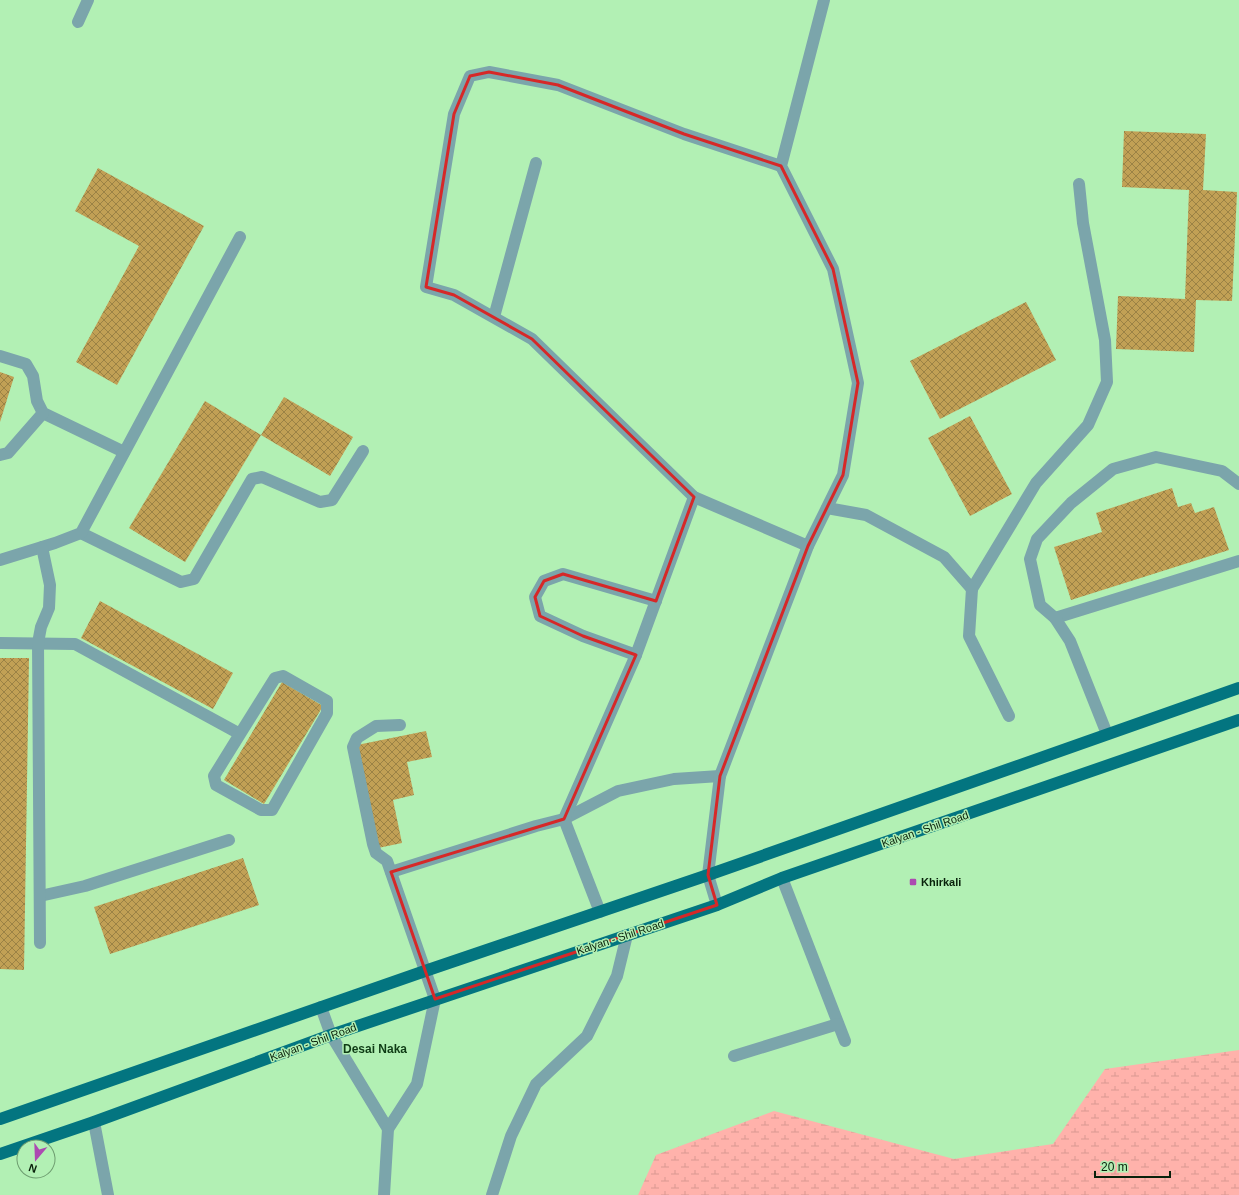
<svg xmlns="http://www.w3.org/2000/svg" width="1239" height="1195" viewBox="0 0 1239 1195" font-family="Arial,sans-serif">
<defs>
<pattern id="wetland-marsh" width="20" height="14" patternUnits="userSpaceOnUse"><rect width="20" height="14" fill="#ffb2ab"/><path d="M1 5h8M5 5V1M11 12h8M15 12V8" fill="none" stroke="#d99992"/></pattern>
<pattern id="building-cross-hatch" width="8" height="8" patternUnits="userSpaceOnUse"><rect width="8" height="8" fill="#c1a055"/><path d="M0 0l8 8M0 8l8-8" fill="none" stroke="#9b8245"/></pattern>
</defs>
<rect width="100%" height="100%" fill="#b2f0b4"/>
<!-- wetland -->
<path fill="url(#wetland-marsh)" d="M1239,1050V1195H638L656,1155L774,1111L954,1159L1053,1144L1105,1069Z"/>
<!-- building -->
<g fill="url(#building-cross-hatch)">
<path d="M1124,131L1206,134L1203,190L1237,192L1232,301L1196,300L1194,352L1116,349L1118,296L1185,299L1189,190L1122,187Z"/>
<path d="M98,168L204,226L117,385L76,362L139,246L75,211Z"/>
<path d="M1026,302L1056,360L940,419L910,361Z"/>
<path d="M0,372L14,377L0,422Z"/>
<path d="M284,397L353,437L330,476L261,435Z"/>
<path d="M205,401L261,435L185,562L129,528Z"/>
<path d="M970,416L1012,494L970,516L928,438Z"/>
<path d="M1172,488L1178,507L1191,503L1195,513L1214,507L1229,550L1071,600L1054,547L1102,532L1096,513Z"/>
<path d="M100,601L233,673L213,709L81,638Z"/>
<path d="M0,658H29L24,970L0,969Z"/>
<path d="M282,682L323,706L264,804L224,780Z"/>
<path d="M426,731L432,757L407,762L414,795L393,800L402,843L378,848L357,745Z"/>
<path d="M243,858L259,905L110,954L94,907Z"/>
</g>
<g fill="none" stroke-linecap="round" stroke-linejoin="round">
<!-- service -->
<g stroke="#7ba5ab" stroke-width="12">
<path d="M1055,618L1239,561"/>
<path d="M1107,734L1070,641L1055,618L1040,605L1030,559L1037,539L1071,503L1113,469L1156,457L1222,471L1239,484"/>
</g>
<!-- minor -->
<g stroke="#7ba5ab" stroke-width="12">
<path d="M78,22L88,0"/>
<path d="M781,166L684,134L558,85L489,72L470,76L454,114L426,287L454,295L532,339L694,497L808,546"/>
<path d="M494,317L536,163"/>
<path d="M0,356L26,364L33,376L37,401L43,413L124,452"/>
<path d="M0,455L8,453L43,413"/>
<path d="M827,508L866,515L944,557L972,589"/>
<path d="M81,533L181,582L194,579L252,479L262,477L320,502L332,500L363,451"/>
<path d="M0,560L55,543L81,533L240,237"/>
<path d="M0,643L75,644L240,734L214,776L216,785L261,810H272L327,713V701L283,676L275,678L240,734"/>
<path d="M636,655L583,636L540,616L535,597L544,581L563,574L656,601"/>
<path d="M1009,716L969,636L972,589L1036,483L1088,425L1107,382L1105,340L1083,223L1079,184"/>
<path d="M391,872L536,826L564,819L618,791L674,779L720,776"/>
<path d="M782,878L845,1041"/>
<path d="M40,896L85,886L229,840"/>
<path d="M717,905L708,875L720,776L808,546L843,475L858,383L833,269L781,166L824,0"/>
<path d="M600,912L564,819L636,655L694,497"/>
<path d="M40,943L38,643L41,627L49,608L50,585L42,547"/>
<path d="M321,1007L331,1035L388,1129"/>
<path d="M734,1056L838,1024"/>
<path d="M94,1122L108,1195"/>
<path d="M384,1195L388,1129L417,1084L435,999L387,861L376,853L373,844L353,747L357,738L376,726L400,725"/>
<path d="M492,1195L511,1136L536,1084L587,1036L617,976L627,935"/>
</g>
<!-- primary -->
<g stroke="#037580" stroke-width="12">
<path d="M0,1119L425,971L708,875L1239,688"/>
<path d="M0,1154L94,1122L331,1035L717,905L782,878L1239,720"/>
</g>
</g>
<!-- marked area -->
<path fill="none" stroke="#d62828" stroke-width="3" stroke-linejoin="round" d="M489,72L558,85L684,134L781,166L833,269L858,383L843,475L808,546L720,776L708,875L717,905L435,999L391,872L564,819L636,655L583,636L540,616L535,597L544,581L563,574L656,601L694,497L532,339L454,295L426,287L454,114L470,76Z"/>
<!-- markers -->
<rect fill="#ac4ab1" stroke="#b2f0b4" stroke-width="1.5" x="909" y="878" width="8" height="8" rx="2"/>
<g text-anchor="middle" stroke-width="3" stroke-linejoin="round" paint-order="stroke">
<!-- street labels -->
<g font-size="11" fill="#09210b" stroke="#b2f0b4">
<text transform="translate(925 829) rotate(-19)" y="4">Kalyan - Shil Road</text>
<text transform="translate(620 937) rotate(-18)" y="4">Kalyan - Shil Road</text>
<text transform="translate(313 1042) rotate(-20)" y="4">Kalyan - Shil Road</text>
</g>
<!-- poi labels -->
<g font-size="11" font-weight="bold" fill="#09210b" stroke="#b2f0b4" text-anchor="start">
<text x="921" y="886">Khirkali</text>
</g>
<!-- neighbourhood labels -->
<g font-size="12" font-weight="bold" fill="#0f3c15" stroke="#b2f0b4">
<text x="375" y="1053">Desai Naka</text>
</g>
</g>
<!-- north arrow -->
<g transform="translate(36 1159) rotate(199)"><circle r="19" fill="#b2f0b4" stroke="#6e9d70"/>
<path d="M0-3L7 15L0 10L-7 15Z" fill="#ac4ab1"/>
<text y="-6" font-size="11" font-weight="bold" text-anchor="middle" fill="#09210b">N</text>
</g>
<!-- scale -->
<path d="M1095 1171v6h75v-6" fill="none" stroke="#09210b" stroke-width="2"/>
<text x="1101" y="1171" font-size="12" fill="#09210b" stroke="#b2f0b4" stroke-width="3" paint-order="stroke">20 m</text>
</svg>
